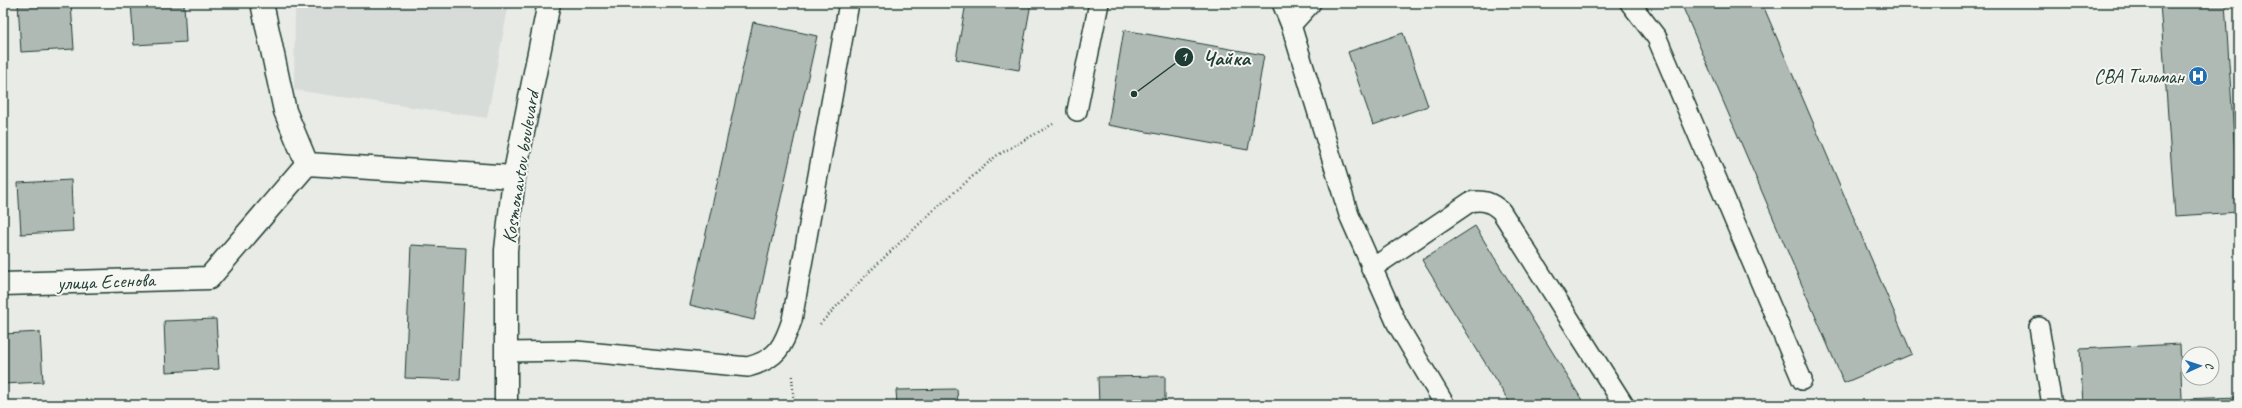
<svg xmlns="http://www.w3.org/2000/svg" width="2242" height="408" viewBox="0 0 2242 408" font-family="Caveat,sans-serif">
<rect width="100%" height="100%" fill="#e9ebe7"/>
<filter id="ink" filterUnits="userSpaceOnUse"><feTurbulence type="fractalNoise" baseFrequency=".025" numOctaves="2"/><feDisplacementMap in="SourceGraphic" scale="8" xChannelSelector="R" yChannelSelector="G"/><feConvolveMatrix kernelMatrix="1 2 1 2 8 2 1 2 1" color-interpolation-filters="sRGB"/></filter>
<g filter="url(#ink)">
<!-- built -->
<path fill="#d8dcd8" d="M295,3H509L487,118L294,90Z"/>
<!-- building -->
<g fill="#b0bab5" stroke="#1f3d34">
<path d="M18,3H71L74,49L21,52Z"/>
<path d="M131,3H184L186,42L134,45Z"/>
<path d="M966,3H1031L1019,70L956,59Z"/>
<path d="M1681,3H1762L1912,354L1844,383Z"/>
<path d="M2160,3H2225L2239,212L2175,216Z"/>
<path d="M753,22L817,36L754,320L690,305Z"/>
<path d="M1124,30L1264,55L1248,150L1108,125Z"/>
<path d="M1403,33L1428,106L1373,125L1348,52Z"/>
<path d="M71,180L73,231L21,234L18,183Z"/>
<path d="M1475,226L1585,405H1511L1422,260Z"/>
<path d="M411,245L466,248L460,380L405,378Z"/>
<path d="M216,319L219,369L166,372L164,321Z"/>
<path d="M40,332L43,382L3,384V334Z"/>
<path d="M2180,344L2182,399L2239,397V405H2083L2080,349Z"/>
<path d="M1165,376V405H1099L1098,377Z"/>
<path d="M957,389L958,405H897L896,390Z"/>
</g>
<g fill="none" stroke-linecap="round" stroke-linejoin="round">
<defs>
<g id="service">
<path d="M1282,3L1291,25L1349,215L1397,324L1445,405"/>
<path d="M1630,3L1657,38L1802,380"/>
<path d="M1291,25L1311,3"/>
<path d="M1077,111L1099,3"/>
<path d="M1371,269L1470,202C1483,199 1491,202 1501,211L1624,405"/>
<path d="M2039,327L2052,405"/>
<path d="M506,352L576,351L748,367C777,359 783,347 792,320L849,3"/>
</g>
<g id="minor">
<path d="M262,3L285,111L307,164L514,177"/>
<path d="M3,284L209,278L307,164"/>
</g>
<path id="tertiary" d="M506,405V250L514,177L549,3"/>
</defs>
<!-- service casing -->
<use href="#service" stroke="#1f3d34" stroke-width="22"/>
<!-- minor casing -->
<use href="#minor" stroke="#1f3d34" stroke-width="25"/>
<!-- tertiary casing -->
<use href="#tertiary" stroke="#1f3d34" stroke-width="25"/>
<!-- path -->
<g stroke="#1f3d34" stroke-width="2.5" stroke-dasharray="1 3" stroke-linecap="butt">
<path d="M820,324L867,274L933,211L996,156L1053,124"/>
<path d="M792,376L794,405"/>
</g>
<!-- service -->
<use href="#service" stroke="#f6f6f2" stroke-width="19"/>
<!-- minor -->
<use href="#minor" stroke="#f6f6f2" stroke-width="22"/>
<!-- tertiary -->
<use href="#tertiary" stroke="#f6f6f2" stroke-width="22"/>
</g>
</g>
<!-- icons -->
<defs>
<symbol id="hospital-disc" viewBox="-11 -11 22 22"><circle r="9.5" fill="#1f6fb2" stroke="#f6f6f2"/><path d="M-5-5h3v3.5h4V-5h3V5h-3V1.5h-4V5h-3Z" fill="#fff"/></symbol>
</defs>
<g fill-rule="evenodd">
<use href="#hospital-disc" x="2187" y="65" width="22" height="22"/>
</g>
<g text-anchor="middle" stroke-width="4" stroke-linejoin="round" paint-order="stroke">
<!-- poi labels -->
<g font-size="20" fill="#1f3d34" stroke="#f6f6f2" text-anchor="end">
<text x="2184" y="83">СВА Тильман</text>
</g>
<!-- street labels -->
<g font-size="20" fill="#1f3d34" stroke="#f6f6f2">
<text transform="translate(520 167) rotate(-81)" y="7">Kosmonavtov boulevard</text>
<text transform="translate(106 281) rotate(-2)" y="7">улица Есенова</text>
</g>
</g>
<!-- callouts -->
<path fill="none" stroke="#1f3d34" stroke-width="1.5" d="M1134 94L1184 57"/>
<g fill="#1f3d34" stroke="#f6f6f2" stroke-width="1.5">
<circle cx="1134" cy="94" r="4"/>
<circle cx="1184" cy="57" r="10"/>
</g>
<g font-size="12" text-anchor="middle" font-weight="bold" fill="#fff">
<text x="1184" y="61">1</text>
</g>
<g font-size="21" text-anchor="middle" font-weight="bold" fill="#1f3d34" stroke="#f6f6f2" stroke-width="4" stroke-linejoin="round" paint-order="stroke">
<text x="1226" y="65">Чайка</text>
</g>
<!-- margin -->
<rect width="2242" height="408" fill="none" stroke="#f6f6f2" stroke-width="16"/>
<rect x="8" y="8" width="2226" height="392" fill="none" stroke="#1f3d34" stroke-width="1.5" filter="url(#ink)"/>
<!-- north arrow -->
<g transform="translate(2200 366) rotate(87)"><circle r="19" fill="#f6f6f2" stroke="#a0aca6"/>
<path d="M0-3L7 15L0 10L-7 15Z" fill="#1f6fb2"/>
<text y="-6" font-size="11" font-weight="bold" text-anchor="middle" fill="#1f3d34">С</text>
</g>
</svg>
